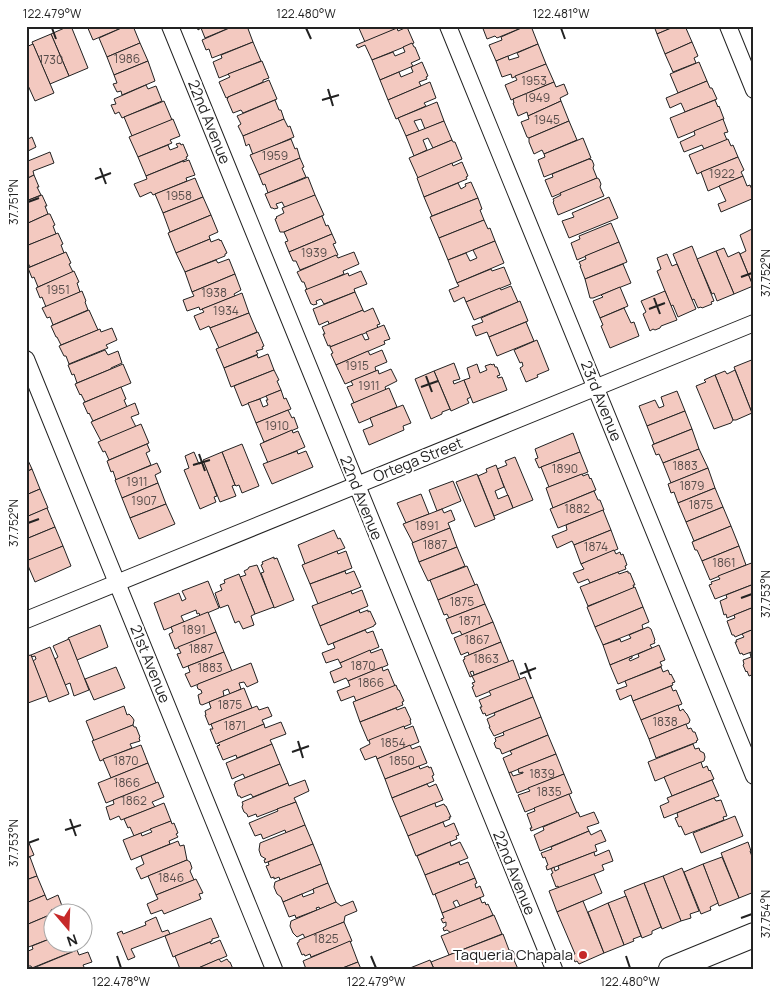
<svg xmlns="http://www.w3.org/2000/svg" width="780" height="995" viewBox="0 0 780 995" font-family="Manrope,sans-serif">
<rect width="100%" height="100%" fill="#fff"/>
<!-- building -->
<g fill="#f3c9c0" stroke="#222">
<path d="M69,26H71L88,68L69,76L51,34Z"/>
<path d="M87,26H126L93,40Z"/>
<path d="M126,26H133L140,43L107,57L99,38Z"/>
<path d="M197,26H234L205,38L201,28L198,30Z"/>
<path d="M234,26H247L253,42L212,58L209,49L206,50L202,40Z"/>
<path d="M358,26H400L401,27L365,42Z"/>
<path d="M482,26H526L497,38L495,36L487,39Z"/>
<path d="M526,26H531L538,44L496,61L489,45L502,40L501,37Z"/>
<path d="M654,26H676L657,34Z"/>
<path d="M676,26H685L692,42L665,54L657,34Z"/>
<path d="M407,27L414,43L372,60L365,45L358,48L356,45L397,28L398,31Z"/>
<path d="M51,34L69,76L50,84L32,42Z"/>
<path d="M253,42L261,61L219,78L213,62L222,58L221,55Z"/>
<path d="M692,42L698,56L694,58L696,63L673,72L665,54Z"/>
<path d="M140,43L148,61L114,75L107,57Z"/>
<path d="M412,43L414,47H415L420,59L411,63L413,66L380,80L372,60L393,52L395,56L405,52L403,47Z"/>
<path d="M33,44L54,93L35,101L26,81V47Z"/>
<path d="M538,44L546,64L512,78L511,74L502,77L496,61L508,56L509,60L519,57L517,53Z"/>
<path d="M148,61L155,81L122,95L121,91L117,92L113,84L117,83L114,75Z"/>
<path d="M262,61L269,78L263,80V82L226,98L219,82L230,77L228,74Z"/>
<path d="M422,62L428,76L426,77L427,79L419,82L421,86L388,100L380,80L399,72L401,77L413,72L411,67Z"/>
<path d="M699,62L707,81L678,93L670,74Z"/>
<path d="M546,64L554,82L511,100L505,85L517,80L515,76Z"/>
<path d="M269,80L277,99L243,113L241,110L233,113L227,99L228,98V97Z"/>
<path d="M707,81L710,88H712L717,99L685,112L681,103L670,108L666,98Z"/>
<path d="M430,82L436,98L424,103L426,106L396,119L388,100Z"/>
<path d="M554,82L556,87L564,84L568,94L560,98L561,101L528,116L527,112L518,116L513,103H514L513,99Z"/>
<path d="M146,85L148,89L156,86L162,101L122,118L119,112L115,114L111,105L116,104L114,99Z"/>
<path d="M275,100L279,110H281L284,119L243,136L238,126L241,124L237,116Z"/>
<path d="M715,100L718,107L719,106L724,119L678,138L670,118Z"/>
<path d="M164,101L172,120L132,136L124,117Z"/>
<path d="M561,101L569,121L529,138L527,137L521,122L529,119L528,116Z"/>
<path d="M437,102L444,121L425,129L421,119L414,121L419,131L406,136L398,118Z"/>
<path d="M173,119L180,136L170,140L172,143L138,157L129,137Z"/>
<path d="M284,119L288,127L290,126L294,137L253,155L249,144L246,146L243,136Z"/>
<path d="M723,119L728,132L724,133L727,140L704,149L702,145L684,152L680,142L695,135L694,131Z"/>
<path d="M444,121L452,140L433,148L428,138L423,140L427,150L414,156L406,136Z"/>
<path d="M569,121L577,140L544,154L542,150L534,154L529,142V138Z"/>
<path d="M26,134L28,139L32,137L36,147L26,152Z"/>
<path d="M583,138L591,158L544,177L538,160L545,157L544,154Z"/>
<path d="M291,139L295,149L297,148L300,158L259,175L250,155Z"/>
<path d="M728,139L731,146L733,145L738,157L697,174L689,155Z"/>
<path d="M452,140L453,142H455L462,159L418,178L409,158Z"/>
<path d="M180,143L181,145L183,144L188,156L186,157L187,159L146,176L138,157L168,145L170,150L178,147L176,144Z"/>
<path d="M50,152L54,163L33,171L34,175L26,179V156L28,161Z"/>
<path d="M738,157L744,170L741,172L743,176L708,191L701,172Z"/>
<path d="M300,158L304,167L302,168L306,177L268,193L265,184L263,185L259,175Z"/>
<path d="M589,159L592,160L594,165L593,168L597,178L552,197L545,180L553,177L552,174Z"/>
<path d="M189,160L195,175L186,178L187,181L153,195L151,192L140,197L134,184L147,179L146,176L183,161V162Z"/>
<path d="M462,162L468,176L466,177L467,179L424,197L417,178L452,163L453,166Z"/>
<path d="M34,175L39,187H37L41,195L26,201V179Z"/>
<path d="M743,176L747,186L750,185L754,194V198L721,212L718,204L726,201L719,186Z"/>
<path d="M308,177L315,195L285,208L282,202L276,204L278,208L274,209L273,208H271L265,194Z"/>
<path d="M195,178L203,197L163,213L155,194Z"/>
<path d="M597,178L599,179L601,184L600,187L604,196L558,215L553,202L554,201L553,199L561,195L560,193Z"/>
<path d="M471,182L478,198L432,216L424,197L458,183L461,189L466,186L465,184Z"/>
<path d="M42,195L47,206H45L48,214L26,224V201Z"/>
<path d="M315,195L324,215L284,232H280L275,219L277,218L276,217L284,213L282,208Z"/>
<path d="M203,197L211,215L170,232L163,213Z"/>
<path d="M609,197L618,218L569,238L562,221L574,217L572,213Z"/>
<path d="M478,198L482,209L480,210L484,220L439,238L430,217Z"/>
<path d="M48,214H50L55,225L53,226L56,234L26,246V224Z"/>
<path d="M211,215L218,232L209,236L210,239L176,253L168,233Z"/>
<path d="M322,216L326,226L328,225L332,234L289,252L285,242L288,241L284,232Z"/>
<path d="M484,220L488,229L490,228L495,241L448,260L439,238Z"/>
<path d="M611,223L619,242L577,260L571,243L580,239L579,236Z"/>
<path d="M752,229L754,233V280L751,281L740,254L746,251L740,235Z"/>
<path d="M58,233L63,244L61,245L64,253L30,267L26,259V246Z"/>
<path d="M332,234L336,243L333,244L338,255L300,270L296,261H293L289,252Z"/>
<path d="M210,239L211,242L219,239L220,241L221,240L227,253L225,254V256L185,272L176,253Z"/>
<path d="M495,241L504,263L457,283L448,260L466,253L470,261L477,258L473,250Z"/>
<path d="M619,242L627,262L585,279L580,266H581L579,262L586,259L585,256Z"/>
<path d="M692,246L714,301L711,302L712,304L702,308L701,307L698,308L694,299L692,300L673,254Z"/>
<path d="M724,248L728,257L739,252L753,286L734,294L716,251Z"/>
<path d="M716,251L734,294L717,301L714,293L712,294L697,259Z"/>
<path d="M66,252L71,263L69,264L73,272L38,287L34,277L32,278L28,268Z"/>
<path d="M354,252L359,264L343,271L344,274L307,290L304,282H302L297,272L336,255L338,258Z"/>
<path d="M667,254L672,266L677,264L696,309L678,317L673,305L671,306L657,271L661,269L657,258Z"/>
<path d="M229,259L235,274L192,292L185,272L216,260L218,263Z"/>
<path d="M623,264L631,283L593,298H590L585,279Z"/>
<path d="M504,267L511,284L466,302L464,297L454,302L449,290L459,286L457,283L491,269L492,271Z"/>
<path d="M74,271L79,282L77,283L80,292L46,307L42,297L40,298L36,288Z"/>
<path d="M361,271L367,284L354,289L355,292L324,304L321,299L316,301L317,304L313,305L312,304H311L305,290L348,273L349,276Z"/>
<path d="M235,274L241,290L234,294L235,296L200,310L199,307L187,311L183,300L194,296L192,292Z"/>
<path d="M511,286L518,302L474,320L466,302L500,288L501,290Z"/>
<path d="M620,287L628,306L600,318L593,301L603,297L601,295Z"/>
<path d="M82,291L86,301L85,302L88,310L53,325L50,317L47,318L42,308Z"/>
<path d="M665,291L677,320L661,326L660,328L655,330L653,329L650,331L643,314L646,312L641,301Z"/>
<path d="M355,292L363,310L329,324L328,321L319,325L313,309Z"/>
<path d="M242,293L249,313L210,328L209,326L200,330L194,316L204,312L202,309Z"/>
<path d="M520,301L528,321L489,337L487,332L476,336L472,326L483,322L481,318Z"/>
<path d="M373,308L380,324L377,325L378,328L330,347V345L328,346L323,334H325L322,327L363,310L364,312Z"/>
<path d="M624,308L631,323L634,322L639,336L610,348L601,326L603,325L600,318Z"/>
<path d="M89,310L98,330L61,345L57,337H56L51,326Z"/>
<path d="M249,313L257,332L219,348L210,328Z"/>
<path d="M526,322L534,341L497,356L489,337Z"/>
<path d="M384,325L390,339L384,341L385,344L336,365L331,354L333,353L330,347L362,334L365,340L369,339L366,332Z"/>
<path d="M112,328L117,340L106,345L108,348L69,364L66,356H64L59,346L100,329L101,332Z"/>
<path d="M258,332L264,346L262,347L263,349L256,351L258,354L224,368L216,349Z"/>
<path d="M537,340L549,370L537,375L538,377L526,382L520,368L523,366L522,362L520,363L514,350Z"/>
<path d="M105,350L108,355L118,351L122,363L111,368V369L77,383L74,374L72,375L68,365Z"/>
<path d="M382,350L387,362L375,367L376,371L345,384L336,365L368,351L370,355Z"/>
<path d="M268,354L274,370L231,387L224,368L257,355L258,358Z"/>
<path d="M754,359V413H752L734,367Z"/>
<path d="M454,363L460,379L453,381L454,384L464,380L471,397L467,399L469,403L451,411L434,371Z"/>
<path d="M123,364L131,383L85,402L81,394L80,395L75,384Z"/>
<path d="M477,364L480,373L487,370L485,366L491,364L492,365L494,364L495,367H497L500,375L497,376L498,378L502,377L507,390L473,403L464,380L470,378L467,368Z"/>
<path d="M391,369L397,381L385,387L386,390L354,403L347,387L353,385L351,381L378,370L379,374Z"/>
<path d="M274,370L279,380L277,381L281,390L242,406L234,386Z"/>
<path d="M735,370L752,413L736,420H733L715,375L725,371L727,374Z"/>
<path d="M434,371L450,409L442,412V414L431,419L415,379Z"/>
<path d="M715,375L733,420L731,423L714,429L696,386L706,382L704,380Z"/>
<path d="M121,387L126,399L124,400L127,407L93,421L89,413L88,414L83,403Z"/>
<path d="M389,388L397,407L359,423L351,404Z"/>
<path d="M281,390L284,399L286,398L291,409L256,423L248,403L260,399L263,407L268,405L266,400H268L266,396Z"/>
<path d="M677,391L685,411L647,426L639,406L655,400L659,408L664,406L661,397Z"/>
<path d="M135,403L139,414L131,417L136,427L101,441L91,422Z"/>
<path d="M403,405L411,423L403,426L404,430L369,445L363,430L373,426L370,418Z"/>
<path d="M288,410L292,418L294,417L298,428L264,442L256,423Z"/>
<path d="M685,411L692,429L654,444L647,426Z"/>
<path d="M141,424L149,443L109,460L105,451L103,452L98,442Z"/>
<path d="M692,429L699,449L663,463L659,454L656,455L652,445Z"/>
<path d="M292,430L293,433L298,431L305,447L268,463L260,444Z"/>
<path d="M573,433L580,452L539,468L535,459L538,458L535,449Z"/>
<path d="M147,444L150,451L146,453L151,465L116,480L113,471L111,472L107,461Z"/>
<path d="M242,444L259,486L242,493L239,485L236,486L235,485L222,452Z"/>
<path d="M699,449L708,468L671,483L663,463Z"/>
<path d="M297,451L298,454L306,451L313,467L272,484L263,464Z"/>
<path d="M194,452L199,464L204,462L217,496L214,497L216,502L200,509L184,470L189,468L185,456Z"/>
<path d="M222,452L235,485L232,486L236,496L220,502L203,460Z"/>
<path d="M580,452L588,472L549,487L541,467Z"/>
<path d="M26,456L32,469L26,472Z"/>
<path d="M515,457L533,500L513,508L497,469L507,465L505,461Z"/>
<path d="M157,463L161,472L155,475L158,483L122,498L115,480Z"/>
<path d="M496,465L504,487L495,491L498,499L508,495L513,508L494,516L478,476L487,472L486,469Z"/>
<path d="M708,468L715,488L678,503L674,492L671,493L668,484Z"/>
<path d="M32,469L40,489L26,495V472Z"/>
<path d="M477,474L495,519L475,527L456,482Z"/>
<path d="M582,474L583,476L588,474L590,479L591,478L596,490L553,508L546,488Z"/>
<path d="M453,481L461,501L437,511L429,490Z"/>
<path d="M158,483L166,504L130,518L122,498Z"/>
<path d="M715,488L723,507L686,522L678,503Z"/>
<path d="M40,489L48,508L26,517V495Z"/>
<path d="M594,491L598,500H600L604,510L558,528L550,509Z"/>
<path d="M421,494L429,514L406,523L397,503Z"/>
<path d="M166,504L175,524L139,539L130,518Z"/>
<path d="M723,507L731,526L694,541L686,522Z"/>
<path d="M47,508L55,527L26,539V517Z"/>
<path d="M442,509L444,513L451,510L455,520L448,523L450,528L413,543L403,524Z"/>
<path d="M603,510L611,530L574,545L572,541L557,548L552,536L567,530L566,525Z"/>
<path d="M731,526L739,546L702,561L697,550H695L692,542Z"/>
<path d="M55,527L63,546L28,561L26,558V539Z"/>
<path d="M450,528L457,547L419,562L412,543Z"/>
<path d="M334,530L338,539L340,538L345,548L305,564L298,545Z"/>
<path d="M611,530L618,549L581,564L574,545Z"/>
<path d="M63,546L71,566L35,582L26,561Z"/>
<path d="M739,546L746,565L710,580L702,561Z"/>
<path d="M457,547L465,566L428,581L419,562Z"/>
<path d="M614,550L616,554L620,552L621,555L623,554L627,565L625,566L626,569L590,583L588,579L578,583L573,573L584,569L581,564Z"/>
<path d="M337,551L338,554L346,551L352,568L310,584L302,565Z"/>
<path d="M274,557V559L277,558L294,600L274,608L261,573L264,572L261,565L263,564L262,562Z"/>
<path d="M754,562V584L715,599L709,585L712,584L711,582L720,579L718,576Z"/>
<path d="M257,565L274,607L255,614L240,577L246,575L244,571L248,569L249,567Z"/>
<path d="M467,566L475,585L438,600L430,580Z"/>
<path d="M345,571L346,574L354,571L361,587L318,604L310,584Z"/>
<path d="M628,571V573H630L635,585H633L634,588L588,606L580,587L618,572L619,574Z"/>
<path d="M239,574L255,614L251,616L254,625L243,629L239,621L235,623L228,605L220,608L215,593L222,590L220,585L225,583L224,580Z"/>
<path d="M208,581L219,608L200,616L199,613L197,614L196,610L181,616L184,622L164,630L154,603L179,593L182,601L186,599L182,591Z"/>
<path d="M477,584L485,604L449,618L447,614L444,615L438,600Z"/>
<path d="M754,584V607L727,618L726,614L724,615L720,601L727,598L726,595Z"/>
<path d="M635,587L643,607L595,627L587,607Z"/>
<path d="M362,590L368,606L320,626L312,606L351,591L352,594Z"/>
<path d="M485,604L493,622L462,635L460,631L452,634L446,619Z"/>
<path d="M643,607L649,622L642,625L643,629L603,645L595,627Z"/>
<path d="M754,607V629L735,637L734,635H732L727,621L735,618L734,615Z"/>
<path d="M359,610L360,613L368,610V612L370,611L376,624L374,625V626L328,645L320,626Z"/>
<path d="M208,612L216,632L175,649L169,634L173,632L171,627Z"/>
<path d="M493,622L501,642L469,655L468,652L461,655L454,638Z"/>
<path d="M100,625L108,647L77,660L68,638Z"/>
<path d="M648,627L651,629L655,640L654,641L655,643L650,645L652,648L610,665L603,645L620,639L621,642L631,638L629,635Z"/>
<path d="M754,629V651L743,655L742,653L740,654L735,642H737L736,640L744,637L742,634Z"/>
<path d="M365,630L367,633L373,631L379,647L340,663L338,659L326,663L322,653L335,648L333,643Z"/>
<path d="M216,632L224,652L183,668L177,654L181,653L178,647Z"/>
<path d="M69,639L89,690L74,696L70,683L65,685L55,659L58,657L53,646Z"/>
<path d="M501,642L509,662L474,675L473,671L470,672L472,676L470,677L463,660L465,659L464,657Z"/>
<path d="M659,645L665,660L660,662L662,666L618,684L610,665L632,656V658L629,659L630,661L639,657L638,654Z"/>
<path d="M50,647L69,694L49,702L33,661L36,659L35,656L31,657V655Z"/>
<path d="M382,649L388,665L348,681L346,678L334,683L330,672L342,667L340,663L370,650L371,653Z"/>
<path d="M754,651V674L749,676L747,671L746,672L743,665L744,664L743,660L751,657L750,653Z"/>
<path d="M224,652L232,671L191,687L185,674L190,672L188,666Z"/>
<path d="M31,655L47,696L28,703L26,699V656Z"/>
<path d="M513,660L520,679L476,697L472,687L474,686L472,683L475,682L472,676Z"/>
<path d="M251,663L258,682L247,687L244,682L239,683L241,689L230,694L228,689L223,691L224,696L202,705L200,704L198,695L202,693L201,690L198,689L197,686L198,684Z"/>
<path d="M116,667L125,688L94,700L85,679Z"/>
<path d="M382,667L383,671L388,669L395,686L356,701L354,696L341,701L337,691L350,686L348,681Z"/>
<path d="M661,667L663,672L668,670L670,675L671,674L675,682L672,683L673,685L633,701L631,695L620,700L616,690L627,686L625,681Z"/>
<path d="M525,677L533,697L486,716L485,713L483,714L480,707H482L479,700L491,695L489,691Z"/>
<path d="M396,685L398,690H399L404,701L402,702L403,705L360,722L353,702Z"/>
<path d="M671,686L673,691L676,690L682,704L641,720L633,701Z"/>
<path d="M244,688L252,708L209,725L205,715H206L205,711L211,708L209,702Z"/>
<path d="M533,697L541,717L494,736L489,727H490L487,719L495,715L494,713Z"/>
<path d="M678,705L680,711L683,709L685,712L687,714L690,720L689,723L649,739L641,720Z"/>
<path d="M124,706L127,715L129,714L132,717L134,720L133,725L94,741L86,721Z"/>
<path d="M257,706L259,710L268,707L272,716L262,720L264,724L216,744L210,729H213L211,724Z"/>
<path d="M405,707L411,720H410L411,724L368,741L360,722L396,708L397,710Z"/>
<path d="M541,717L548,735L502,754L500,749L496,748L494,743L496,741L495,738L504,735L503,732Z"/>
<path d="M281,722L286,734L270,740L272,744L237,758L236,755L223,760L217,746L220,745L218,743L264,724L265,728Z"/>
<path d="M686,724L688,729L691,728L693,732H695L698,740L696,741L697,742L656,758L649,739Z"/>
<path d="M133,725L134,727H136L140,737L139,738L140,741L130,744L132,748L100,761L92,741Z"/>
<path d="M404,726L405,729L413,726L419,742L377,759L376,756L365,760L360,749L370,744L369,740Z"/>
<path d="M548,735L556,754L509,773L503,758L512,754L510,751Z"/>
<path d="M272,744L280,764L245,778L243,774L232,779L226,763Z"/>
<path d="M693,744L695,749L699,748L700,751L704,753L705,757L704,761L655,781L648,762Z"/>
<path d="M141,745L148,763L111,778L103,759Z"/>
<path d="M410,745L412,749L420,746L427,763L385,779L377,759Z"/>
<path d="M556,754L564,774L517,793L509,773L511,772L513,776L523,773V772L519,773L518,769Z"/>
<path d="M701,762L703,768L707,766L709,771L710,770L714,779L672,796L664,777Z"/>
<path d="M148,763L156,783L106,803L98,783Z"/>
<path d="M280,764L288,783L253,797L251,794L241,798L240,796H238L234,784H235V782Z"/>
<path d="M419,766L420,769L428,766L429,768L431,767L434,775L432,776L434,781L392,798L385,779Z"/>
<path d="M564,774L572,793L525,812L518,795L530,791L528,788Z"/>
<path d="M305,780L309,791L294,798L296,802L257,817L256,814L248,817L247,814L244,812L242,807L243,804L242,802L288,783L289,786Z"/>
<path d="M712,780L719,796L664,818L660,806L669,802L667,798Z"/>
<path d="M158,782L164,797L152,802L155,807L121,820L119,816L110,820L106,807L114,804L113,800Z"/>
<path d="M427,784L429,787L436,784L443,800L400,817L392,798Z"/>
<path d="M569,794L577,813L531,831L530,828H532L527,814L535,811L534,808Z"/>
<path d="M714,798L716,801L721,800L727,816L723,817L724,820L685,835L681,826L679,827L675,818L678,817L677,813Z"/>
<path d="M296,802L305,825L286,833L285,830L263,839L261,834L255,836L249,823L278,811L277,809Z"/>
<path d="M164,803L171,821L134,836L130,827L128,828L124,819Z"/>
<path d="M435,803L436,807L444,804L445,806H446L451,817H449L450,819L408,836L400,817Z"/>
<path d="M578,812L580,817L594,812L599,823L587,827L589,831L540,851L534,835L544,830L543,827Z"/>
<path d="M735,816L743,836L701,853L693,833Z"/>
<path d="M171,821L172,824L174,823L178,833L176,834L178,837L169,841L170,844L131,860L123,840L141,833L142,836L152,832L150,829Z"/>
<path d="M443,822L445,827L454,823L459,835L456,836L457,839L416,856L408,836Z"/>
<path d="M305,825L313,844L265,863L264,860L266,859L261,856L259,850L260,843Z"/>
<path d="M601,830L606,841L595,845L597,851L547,870L546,866L548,865L545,857L543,858L541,853L552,849L551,847L589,831L591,835Z"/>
<path d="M26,836L34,855L26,858Z"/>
<path d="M178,841L180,846L184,845L187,860L141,879L136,868L144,864L141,856Z"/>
<path d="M450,842L451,846L460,842L468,858L425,875L417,856Z"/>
<path d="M748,842L751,851H750L754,862V892L739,898L721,853Z"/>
<path d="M313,844L321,864L280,880L279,877L274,879V877L271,878L266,866L269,865L268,862Z"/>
<path d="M609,850L613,861L602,865L604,870L559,888L558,886L556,887L551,874L553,873L551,869L554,867L555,871L559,869L558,866L594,852L595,856Z"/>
<path d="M30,857L37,876L26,880V858Z"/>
<path d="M722,857L739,898L719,906L703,864Z"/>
<path d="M187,860L190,862L192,868L190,871L194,880L156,895L148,876Z"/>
<path d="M459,862L460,865L468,862L475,878L433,895L425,875Z"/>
<path d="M321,864L328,883L283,902L281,897L277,894L274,887L275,882Z"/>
<path d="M703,864L718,903L710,907L711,910L701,914L684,872Z"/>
<path d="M682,868L699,911L690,914L691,918L681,921L663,876Z"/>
<path d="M594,874L602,893L557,912L549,891Z"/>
<path d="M37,876L45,895L26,903V880Z"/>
<path d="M663,876L681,921L662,929L644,883Z"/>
<path d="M475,878L477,883L475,884L476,888L480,886L484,896L460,906L457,900L453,902L456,908L442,913L435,894Z"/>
<path d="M196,879L203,893L199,894L201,899L164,914L162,910L151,914L147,904L158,899L156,895Z"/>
<path d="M328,883L336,902L320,909L319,907L316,908L317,910L296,918L295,915L289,917L283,902L302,894L303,897L314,893L313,889Z"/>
<path d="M644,883L661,927L652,931V934L642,938L624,891Z"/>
<path d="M45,895L47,900L58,895L62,906L51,910L52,914L26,925V903Z"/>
<path d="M626,896L641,936L633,939L634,941L624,945L608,903Z"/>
<path d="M480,898L482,903L485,902L486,905L488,904L493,915L451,933L447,930L444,931L443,928L446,926V922L443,923L441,919L444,918L442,913Z"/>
<path d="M353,901L357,911L345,916L344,922L305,938L303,934L297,937L293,933L290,926L291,921L336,902L341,906Z"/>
<path d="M583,901L604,953L579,964L577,961L575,962L572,955L575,954L557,912Z"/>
<path d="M608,903L624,945L604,953L588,912Z"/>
<path d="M52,914V938L26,948V925Z"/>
<path d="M494,915L502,934L449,955L441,936Z"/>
<path d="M156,917L162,932L168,930L170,934L131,949L135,957L128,960L117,933L122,931L123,934L146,925L145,922Z"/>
<path d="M211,918L219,937L212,939V941L173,957L165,936Z"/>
<path d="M344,922L352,941L311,957L310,954L305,956L304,954L302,955L297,943L299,942V940Z"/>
<path d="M503,934L509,950L513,951L516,957L514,960L518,969H434L431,962Z"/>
<path d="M52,938V942H76L79,949L32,968L31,966H29L26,964V952L33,949L32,946Z"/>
<path d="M220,940L227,956L196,969H180L175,956L210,942L211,944Z"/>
<path d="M350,941L358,962L340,969H306L303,961Z"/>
<path d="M77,950L79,955L88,952L92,962L83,965L85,969H31Z"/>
<path d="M219,959L221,962L227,959L229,962H230L233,969H196Z"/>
<path d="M430,960L434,969H411L410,968Z"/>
<path d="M358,962L361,969H340Z"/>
</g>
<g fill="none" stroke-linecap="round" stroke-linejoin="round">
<defs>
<g id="street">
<path d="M170,26L554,969"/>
<path d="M448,26L754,776"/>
<path d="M728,26L754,90"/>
<path d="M26,359L274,969"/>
<path d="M26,620L754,323"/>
</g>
<path id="secondary" d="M671,969L754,935"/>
</defs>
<!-- street casing -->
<use href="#street" stroke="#222" stroke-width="18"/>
<!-- secondary casing -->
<use href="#secondary" stroke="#222" stroke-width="26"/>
<!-- street -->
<use href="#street" stroke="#fff" stroke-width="16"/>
<!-- secondary -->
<use href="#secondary" stroke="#fff" stroke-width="24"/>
</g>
<!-- ticks -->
<path fill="none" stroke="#222" stroke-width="2" d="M52,28L56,39M306,28L311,39M561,28L565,39M328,89L333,106M322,100L339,95M100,168L106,184M95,179L111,173M28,202L39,198M741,277L752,273M654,298L660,314M649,309L665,303M426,376L432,392M421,387L438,381M199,454L205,471M193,465L210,460M28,523L39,519M741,598L752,594M525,663L531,679M520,674L536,668M298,741L303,758M292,752L309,746M70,819L76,836M65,830L81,825M28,843L39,839M741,918L752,914M117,956L121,968M371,956L376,968M626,956L630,968"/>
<!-- markers -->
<circle fill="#c62828" stroke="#fff" stroke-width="2" cx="583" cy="955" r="5"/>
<g text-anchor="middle" stroke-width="4" stroke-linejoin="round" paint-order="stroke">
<!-- number labels -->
<g font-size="12" fill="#564c4a">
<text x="127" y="63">1986</text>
<text x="51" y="64">1730</text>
<text x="534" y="85">1953</text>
<text x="537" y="102">1949</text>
<text x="547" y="124">1945</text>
<text x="275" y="160">1959</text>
<text x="722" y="178">1922</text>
<text x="179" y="200">1958</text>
<text x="314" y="257">1939</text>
<text x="58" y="294">1951</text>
<text x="214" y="297">1938</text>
<text x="226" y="315">1934</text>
<text x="357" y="370">1915</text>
<text x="369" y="390">1911</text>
<text x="277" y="430">1910</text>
<text x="685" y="470">1883</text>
<text x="565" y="473">1890</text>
<text x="137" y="486">1911</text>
<text x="692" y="490">1879</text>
<text x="144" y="505">1907</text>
<text x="701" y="509">1875</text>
<text x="577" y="513">1882</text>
<text x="427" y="530">1891</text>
<text x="435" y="549">1887</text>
<text x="596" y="551">1874</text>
<text x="724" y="567">1861</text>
<text x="462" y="606">1875</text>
<text x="470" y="625">1871</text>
<text x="194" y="634">1891</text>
<text x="477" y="644">1867</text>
<text x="201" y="653">1887</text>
<text x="486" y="663">1863</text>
<text x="363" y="670">1870</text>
<text x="210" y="672">1883</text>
<text x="371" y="687">1866</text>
<text x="230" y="709">1875</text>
<text x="665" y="726">1838</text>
<text x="235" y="730">1871</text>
<text x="393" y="747">1854</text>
<text x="126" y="765">1870</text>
<text x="402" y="765">1850</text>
<text x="542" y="778">1839</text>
<text x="127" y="787">1866</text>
<text x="549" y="796">1835</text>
<text x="134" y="805">1862</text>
<text x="171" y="882">1846</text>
<text x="326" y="943">1825</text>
</g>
<!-- street labels -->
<g font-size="15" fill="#222" stroke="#fff">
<text transform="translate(209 122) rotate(68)" y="5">22nd Avenue</text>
<text transform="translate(601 401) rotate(68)" y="5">23rd Avenue</text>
<text transform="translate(418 460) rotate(-22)" y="5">Ortega Street</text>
<text transform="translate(361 498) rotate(68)" y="5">22nd Avenue</text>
<text transform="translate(150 664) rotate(68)" y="5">21st Avenue</text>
<text transform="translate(514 873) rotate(68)" y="5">22nd Avenue</text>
</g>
<!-- poi labels -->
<g font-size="15" fill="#222" stroke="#fff" text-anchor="end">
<text x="573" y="960">Taqueria Chapala</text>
</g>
</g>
<!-- border -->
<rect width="780" height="995" fill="none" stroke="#ffffff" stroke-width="55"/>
<!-- north arrow -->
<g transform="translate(68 928) rotate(161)"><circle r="24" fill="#ffffff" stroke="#a7a7a7"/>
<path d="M0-4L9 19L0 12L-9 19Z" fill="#c62828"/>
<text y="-8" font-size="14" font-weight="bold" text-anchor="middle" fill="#222222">N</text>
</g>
<rect x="28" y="28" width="724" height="940" fill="none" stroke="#222" stroke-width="2"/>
<g font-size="12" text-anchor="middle" fill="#222">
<text x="52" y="18">122.479°W</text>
<text x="306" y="18">122.480°W</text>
<text x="561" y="18">122.481°W</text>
<text transform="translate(14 202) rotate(-90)" y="4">37.751°N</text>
<text transform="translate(766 273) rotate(-90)" y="4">37.752°N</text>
<text transform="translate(14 523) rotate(-90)" y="4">37.752°N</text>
<text transform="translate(766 594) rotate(-90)" y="4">37.753°N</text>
<text transform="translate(14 843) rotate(-90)" y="4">37.753°N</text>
<text transform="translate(766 914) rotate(-90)" y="4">37.754°N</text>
<text x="121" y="986">122.478°W</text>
<text x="376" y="986">122.479°W</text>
<text x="630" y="986">122.480°W</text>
</g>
</svg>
